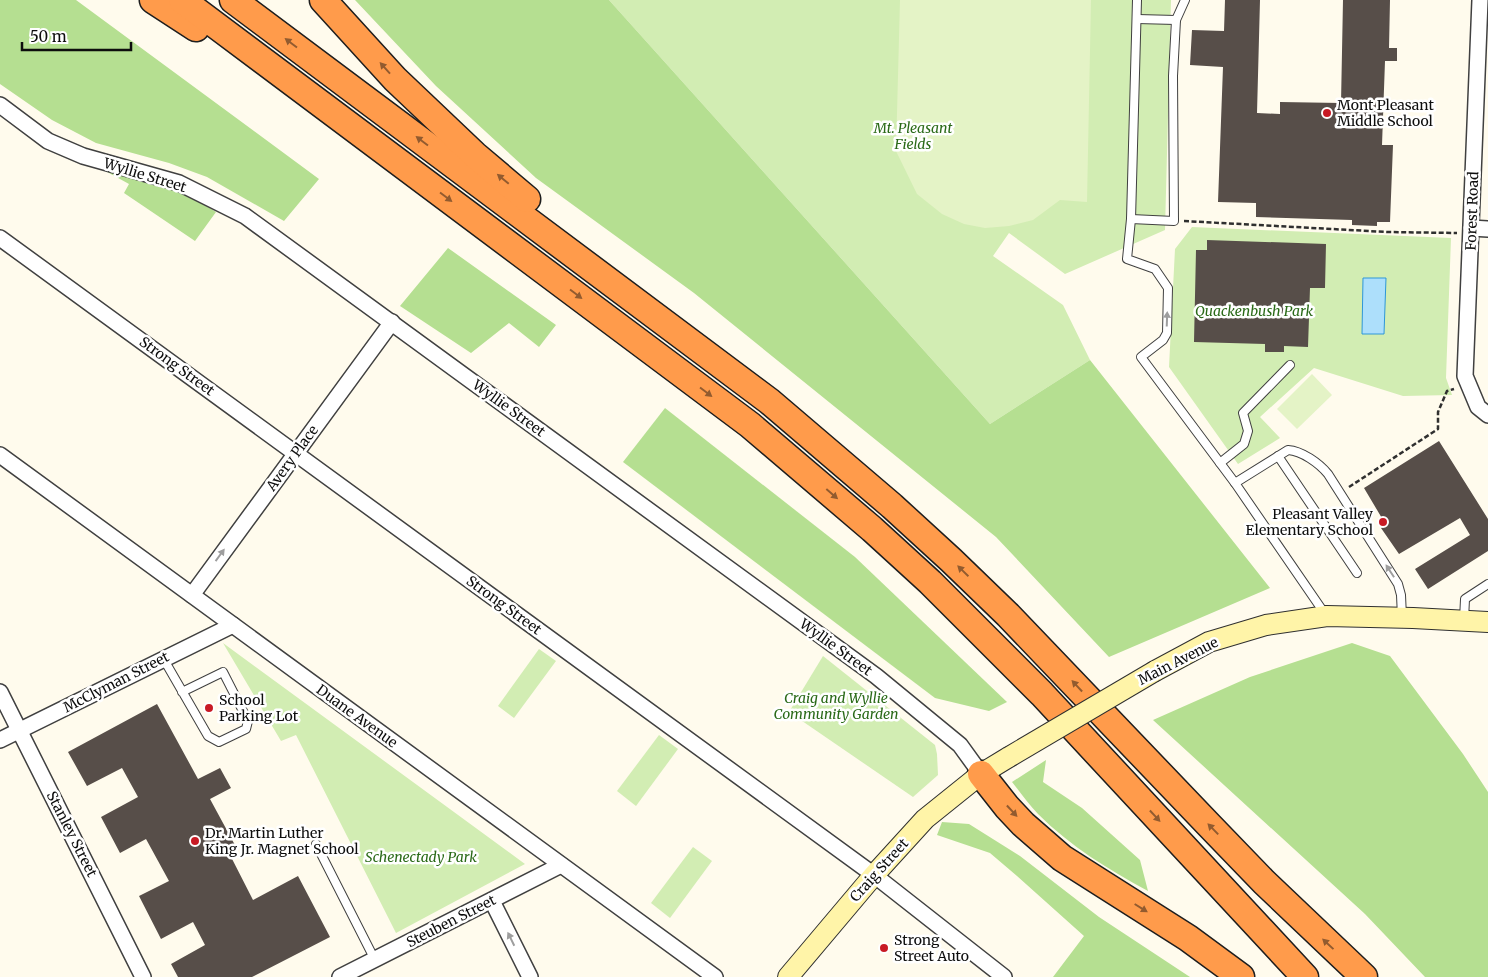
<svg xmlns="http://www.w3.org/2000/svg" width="1488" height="977" viewBox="0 0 1488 977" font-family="Merriweather,serif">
<rect width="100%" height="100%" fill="#fffbed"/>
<!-- green -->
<g fill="#d2edb3">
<path d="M609,0H1171L1165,230L1065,274L1009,233L993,256L1063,305L1090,360L990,424Z"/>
<path d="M1192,227L1451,238L1446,378L1452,395L1403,396L1314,368L1260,417L1280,438L1238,464L1169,367L1175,249Z"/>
<path d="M223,643L525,864L396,933L296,735L281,741Z"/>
<path d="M539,649L556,661L514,718L498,706Z"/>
<path d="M823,656L935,745L937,754L938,775L913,797L789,712Z"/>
<path d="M659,735L678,749L636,806L617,791Z"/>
<path d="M693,847L712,861L670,918L651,903Z"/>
</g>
<!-- forest -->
<g fill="#b5df91">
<path d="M0,0H76L319,179L284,221L207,177L169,163L96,143L52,120L0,84Z"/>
<path d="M355,0H609L990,424L1090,360L1270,588L1109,657L996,537L694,293L536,178L436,86Z"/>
<path d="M100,168L148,180L186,193L216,212L195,241L124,193L129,184Z"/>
<path d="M448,248L556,325L539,347L509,323L471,353L400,306Z"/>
<path d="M665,408L855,557L1007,702L989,711L935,698L623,462Z"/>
<path d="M1352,643L1390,656L1463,754L1488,792V977H1425L1365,914L1153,720L1250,677Z"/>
<path d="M1046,760L1043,782L1082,808L1140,860L1148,891C1109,870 1070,846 1038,814C1029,805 1020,792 1012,782Z"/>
<path d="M942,822L969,824L1020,856L1099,917L1190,977H1053L1084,936L1017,876L990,853L937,835Z"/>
</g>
<!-- pitch -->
<g fill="#e4f3c6">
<path d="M900,0H1091L1087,202L1060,200L1033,220L1009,226L985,228L964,224L942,214L917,194L896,151Z"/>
<path d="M1312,374L1332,395L1297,429L1277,409Z"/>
</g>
<!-- water -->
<path fill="#addffb" stroke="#2e97d8" d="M1363,278H1386L1384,334H1362Z"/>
<!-- building -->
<g fill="#574e49">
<path d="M1225,0H1260L1257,113L1280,114V102L1341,103L1343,0H1390L1389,48H1397V61H1385L1382,145H1393L1390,222H1377V226L1352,225V220L1256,217V203L1218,202L1223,67L1190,65L1192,30L1224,31Z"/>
<path d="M1207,240L1326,244L1325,288H1310L1308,347L1284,346V352H1265V344L1194,342L1196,250H1207Z"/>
<path d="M1439,441L1488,519V551L1428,589L1415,569L1470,535L1460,518L1399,554L1381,528L1386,525L1364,488Z"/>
<path d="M157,704L198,779L220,768L231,788L210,799L236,847L228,851L253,900L298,876L330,937L252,977H178L171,964L205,945L193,922L161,939L139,896L169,881L146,839L120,853L101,817L138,797L122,768L87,786L68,752Z"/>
</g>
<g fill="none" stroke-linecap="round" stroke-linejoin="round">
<defs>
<g id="lane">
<path d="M1185,0L1176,20L1173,76L1174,221L1131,219L1127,259L1155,269L1168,288L1167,333L1163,340L1141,357L1235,483L1325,614"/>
<path d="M1137,19L1176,20"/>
<path d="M1131,219L1137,0"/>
<path d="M1278,456L1357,573"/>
<path d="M1220,463L1244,444L1248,431L1243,413L1290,365"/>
<path d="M1235,483L1288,450C1302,451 1319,463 1328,474L1398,584L1401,595L1402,617"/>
<path d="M1464,620L1465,599L1488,584"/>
<path d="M163,658L208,736L219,742L246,729L248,721L223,672L182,692"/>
<path d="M316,844L375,960"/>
</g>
<g id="street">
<path d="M1480,0L1465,376L1478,407L1488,415"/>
<path d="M0,105L48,141L83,156L179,183L245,216L876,676L960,745L981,774"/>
<path d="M1471,228L1488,229"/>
<path d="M0,238L874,875L1004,977"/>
<path d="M0,455L715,977"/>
<path d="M192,595L392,322"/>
<path d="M0,692L143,977"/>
<path d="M0,740L233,625"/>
<path d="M492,901L530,977"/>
<path d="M340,977L561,865"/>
</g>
<g id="secondary">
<path d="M1155,671L1209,642L1266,625L1327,616L1413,618L1488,622"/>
<path d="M788,977L874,875L925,819L981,774L1009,757"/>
</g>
<g id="highway">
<path d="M153,0L196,28"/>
<path d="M182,0L750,425L872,529L930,582L1042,694L1305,977"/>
<path d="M233,0L769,401L892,506L951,560L1008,615L1208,824L1264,882L1364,977"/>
<path d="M323,0L395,79L475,155L527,199"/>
<path d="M981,774L1007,807L1023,824L1062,858L1188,938L1241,977"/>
</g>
</defs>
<!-- lane casing -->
<use href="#lane" stroke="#404040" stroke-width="10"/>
<!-- street casing -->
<use href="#street" stroke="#404040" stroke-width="18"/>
<!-- secondary casing -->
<use href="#secondary" stroke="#2f2f2f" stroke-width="22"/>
<!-- highway casing -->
<use href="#highway" stroke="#1e1e1e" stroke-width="29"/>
<!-- path -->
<g stroke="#2f2f2f" stroke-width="2.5" stroke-dasharray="5 2.5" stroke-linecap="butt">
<path d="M1184,221L1387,232L1457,233"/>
<path d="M1349,487L1438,429V412L1447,391L1454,389"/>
</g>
<!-- lane -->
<use href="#lane" stroke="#fff" stroke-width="8"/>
<!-- street -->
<use href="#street" stroke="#fff" stroke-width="15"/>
<!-- secondary -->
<use href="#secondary" stroke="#fff4a8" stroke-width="20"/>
<!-- highway -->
<use href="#highway" stroke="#ff9b4b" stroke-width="26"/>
<defs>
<path id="secondary-bridge" d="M1009,757L1155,671"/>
</defs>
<!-- secondary-bridge casing -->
<use href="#secondary-bridge" stroke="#2f2f2f" stroke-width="22" stroke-linecap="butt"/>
<!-- secondary-bridge -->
<use href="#secondary-bridge" stroke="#fff4a8" stroke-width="20"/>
</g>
<!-- one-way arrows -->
<defs><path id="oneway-solid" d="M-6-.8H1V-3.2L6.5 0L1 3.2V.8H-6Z" transform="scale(1.25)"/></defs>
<g fill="#925b2f">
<use href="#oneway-solid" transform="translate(291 43) rotate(-143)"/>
<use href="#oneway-solid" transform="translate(385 68) rotate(-132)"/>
<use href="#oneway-solid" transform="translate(422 141) rotate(-143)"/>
<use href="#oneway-solid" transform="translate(503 179) rotate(-140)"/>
<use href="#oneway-solid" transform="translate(446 197) rotate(37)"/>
<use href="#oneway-solid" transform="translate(576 294) rotate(37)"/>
<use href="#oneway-solid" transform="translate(706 392) rotate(37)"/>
<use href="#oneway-solid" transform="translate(832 494) rotate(41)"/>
<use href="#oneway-solid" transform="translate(963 571) rotate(-136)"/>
<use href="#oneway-solid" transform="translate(1077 686) rotate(-133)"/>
<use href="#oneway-solid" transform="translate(1012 811) rotate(47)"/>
<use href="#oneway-solid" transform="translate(1155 816) rotate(47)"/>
<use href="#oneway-solid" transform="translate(1213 829) rotate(-134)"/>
<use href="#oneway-solid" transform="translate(1141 908) rotate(32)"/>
<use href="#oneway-solid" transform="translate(1328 944) rotate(-137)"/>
</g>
<g fill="#9e9e9e">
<use href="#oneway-solid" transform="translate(1167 319) rotate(-88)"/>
<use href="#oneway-solid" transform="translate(220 555) rotate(-54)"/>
<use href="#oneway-solid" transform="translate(1390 571) rotate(-123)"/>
<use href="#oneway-solid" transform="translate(511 939) rotate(-116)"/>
</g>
<!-- markers -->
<g fill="#c81a24" stroke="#fff" stroke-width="2">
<circle cx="1327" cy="113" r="5"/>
<circle cx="1383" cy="522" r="5"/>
<circle cx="209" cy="708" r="5"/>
<circle cx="195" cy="841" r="5"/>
<circle cx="884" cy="948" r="5"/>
</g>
<g text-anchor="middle" stroke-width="5" stroke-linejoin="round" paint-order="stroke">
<!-- poi labels -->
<g font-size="14" fill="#0d0d0d" stroke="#fff" text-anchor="start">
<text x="1337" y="110">Mont Pleasant<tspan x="1337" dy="16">Middle School</tspan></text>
<text x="1373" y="519" text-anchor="end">Pleasant Valley<tspan x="1373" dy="16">Elementary School</tspan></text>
<text x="219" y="705">School<tspan x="219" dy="16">Parking Lot</tspan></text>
<text x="205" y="838">Dr. Martin Luther<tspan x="205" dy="16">King Jr. Magnet School</tspan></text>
<text x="894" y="945">Strong<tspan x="894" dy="16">Street Auto</tspan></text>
</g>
<!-- park labels -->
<g font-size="14" font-style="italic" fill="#2a6a18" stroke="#fff">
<text x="913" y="133">Mt. Pleasant<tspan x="913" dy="16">Fields</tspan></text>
<text x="1254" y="316">Quackenbush Park</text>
<text x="836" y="703">Craig and Wyllie<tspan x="836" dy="16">Community Garden</tspan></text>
<text x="421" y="862">Schenectady Park</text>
</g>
<!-- street labels -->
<g font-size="14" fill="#0d0d0d" stroke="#fff">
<text transform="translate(145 175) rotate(17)" y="5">Wyllie Street</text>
<text transform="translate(1472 211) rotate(-88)" y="5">Forest Road</text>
<text transform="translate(177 366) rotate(36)" y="5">Strong Street</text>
<text transform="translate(509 408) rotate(36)" y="5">Wyllie Street</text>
<text transform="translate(292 458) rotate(-54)" y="5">Avery Place</text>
<text transform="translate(504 605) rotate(36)" y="5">Strong Street</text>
<text transform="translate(836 647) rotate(36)" y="5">Wyllie Street</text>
<text transform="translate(1178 661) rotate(-27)" y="5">Main Avenue</text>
<text transform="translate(116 682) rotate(-27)" y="5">McClyman Street</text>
<text transform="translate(357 716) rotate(36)" y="5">Duane Avenue</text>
<text transform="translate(72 834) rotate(63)" y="5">Stanley Street</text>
<text transform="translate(879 870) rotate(-48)" y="5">Craig Street</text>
<text transform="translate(451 921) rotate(-27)" y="5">Steuben Street</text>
</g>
</g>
<!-- scale -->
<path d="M22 42v8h109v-8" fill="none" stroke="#0d0d0d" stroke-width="2.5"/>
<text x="30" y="42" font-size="15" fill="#0d0d0d" stroke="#ffffff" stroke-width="4" paint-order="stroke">50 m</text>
</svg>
